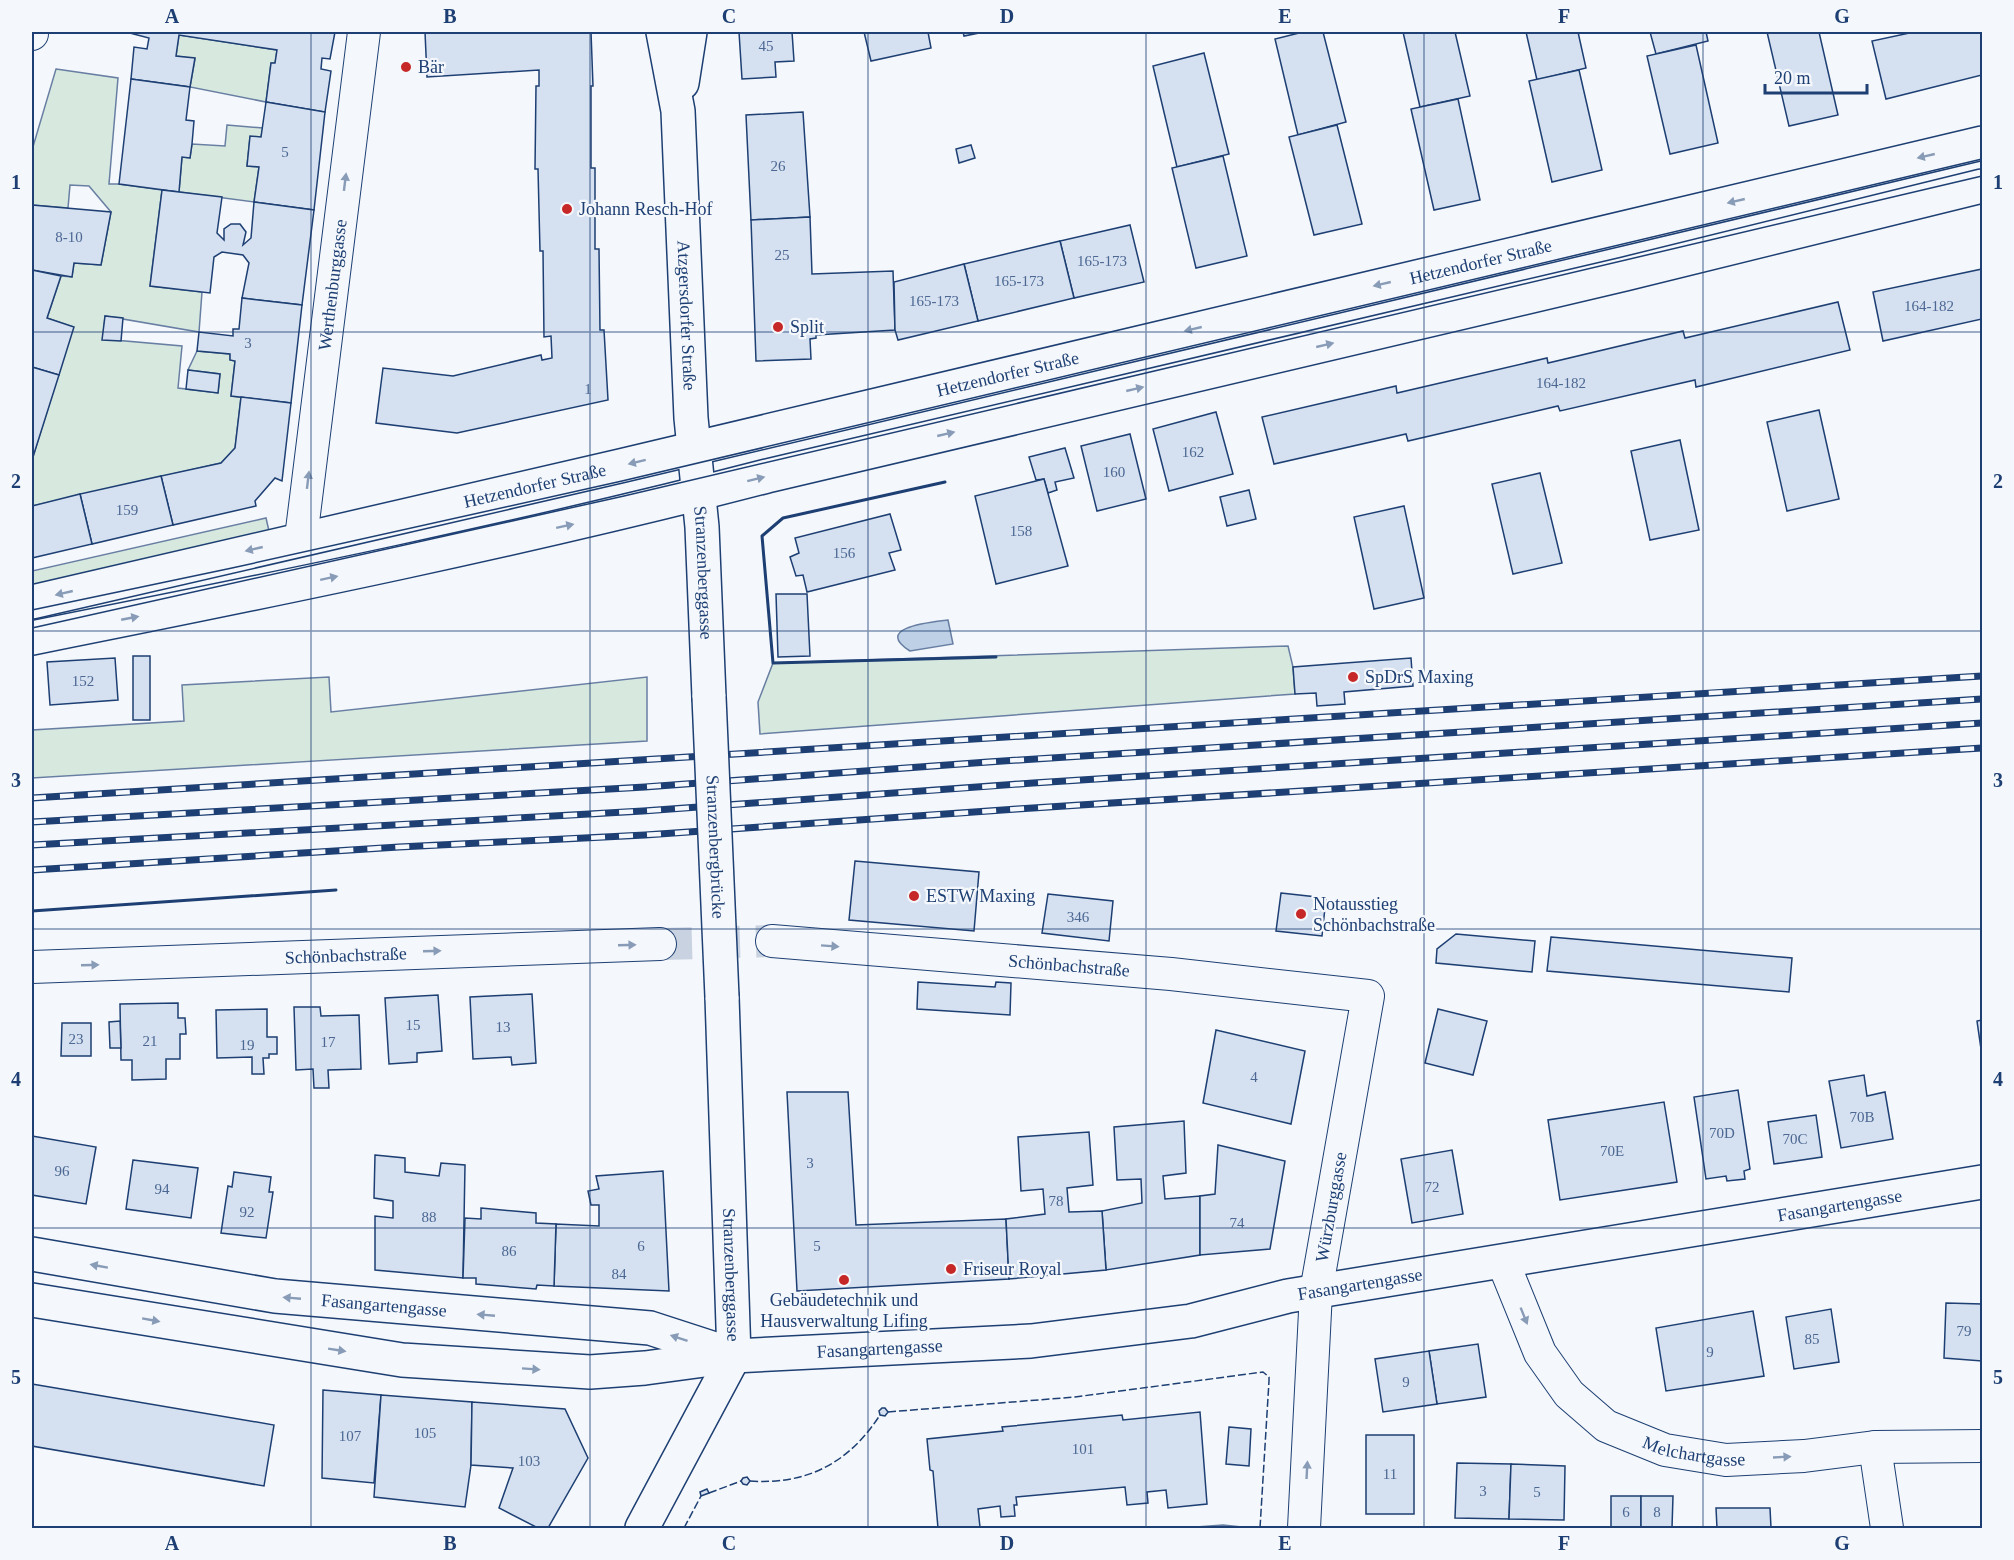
<svg xmlns="http://www.w3.org/2000/svg" width="2014" height="1560" viewBox="0 0 2014 1560" font-family="Georgia,serif">
<rect width="100%" height="100%" fill="#f4f7fb"/>
<!-- green -->
<g fill="#d7e8df" stroke="#687fa3" stroke-width="1.5">
<path d="M179,35L277,50L275,63H271L266,102L190,87L195,59L176,56Z"/>
<path d="M56,69L118,78L109,184H119L162,190L150,286L202,292L199,332L105,316L103,339L182,346L178,388L218,393L220,374L188,370L197,351L230,354V360L235,361L231,396L241,397L235,448L221,463L32,506V460L73,327L47,318L61,276L72,277L74,263L101,265L111,212L89,186L70,185L68,208L32,205V150Z"/>
<path d="M227,125L263,128L261,137H250L247,166L259,167L254,202L179,192L182,157L190,158L192,144L225,146Z"/>
<path d="M266,518L272,544L32,598V571Z"/>
<path d="M1288,646L1293,667L1295,694L760,734L758,702L773,663Z"/>
<path d="M329,677L331,712L647,677V741L32,778V730L184,721L182,685Z"/>
<path d="M1223,1525L1251,1528H1183Z"/>
</g>
<!-- water -->
<path fill="#bed0e5" stroke="#687fa3" stroke-width="1.5" d="M948,620L953,644L910,651C872,627 933,622 948,620Z"/>
<!-- building -->
<g fill="#d5e0f0" stroke="#1d3f73" stroke-width="1.5">
<path d="M126,32H335L330,59L322,58L321,69L331,71L325,112L266,102L271,63H275L277,50L179,35L176,56L195,58L190,87L131,79L134,47L147,49L149,38Z"/>
<path d="M425,32H591L593,86H591V168H595V249H599L600,330H604L608,400L457,433L376,423L383,368L453,376L541,355L542,360L552,358L551,336L544,337L543,251H540L538,169H535L536,86H539V70L427,77Z"/>
<path d="M739,32H792L794,61L775,62L776,77L742,79Z"/>
<path d="M864,32H928L931,48L871,61Z"/>
<path d="M963,32H984L964,36Z"/>
<path d="M1303,32H1323L1346,122L1298,135L1275,39Z"/>
<path d="M1403,32H1455L1470,96L1420,107Z"/>
<path d="M1526,32H1578L1586,68L1537,80Z"/>
<path d="M1650,32H1706L1708,41L1656,54Z"/>
<path d="M1767,32H1819L1838,115L1789,126Z"/>
<path d="M1914,32H1982V75L1886,99L1872,41Z"/>
<path d="M1696,45L1718,143L1670,154L1647,56Z"/>
<path d="M1204,53L1229,154L1177,167L1153,66Z"/>
<path d="M1579,70L1602,170L1552,182L1529,81Z"/>
<path d="M131,79L190,87L186,120L194,121L192,144L190,158L182,157L179,192L119,184Z"/>
<path d="M1458,99L1480,200L1434,210L1411,109Z"/>
<path d="M266,102L325,112L314,210L254,202L259,167L247,166L250,136L261,137Z"/>
<path d="M803,112L810,217L751,220L746,115Z"/>
<path d="M1337,125L1362,224L1314,235L1289,137Z"/>
<path d="M971,145L975,158L959,163L956,149Z"/>
<path d="M1223,156L1247,256L1196,268L1172,168Z"/>
<path d="M162,190L222,197L217,233L224,240V229L231,224H240L246,232L243,245L251,238L254,202L314,210L302,305L242,298L249,263L243,255L222,252L214,257L210,293L150,286Z"/>
<path d="M32,205L111,212L101,265L74,263L72,277L32,270Z"/>
<path d="M810,217L812,274L893,271L895,330L816,335V338L810,339L811,359L756,361L751,220Z"/>
<path d="M1130,225L1144,282L1074,298L1060,241Z"/>
<path d="M1060,241L1074,298L978,321L964,264Z"/>
<path d="M964,264L978,321L898,340L895,330L894,282Z"/>
<path d="M1982,269V319L1883,341L1873,292Z"/>
<path d="M32,270L61,276L47,318L74,327L59,375L32,367Z"/>
<path d="M242,298L302,305L291,403L231,396L235,361L230,360V354L197,351L199,332L233,336V329H239Z"/>
<path d="M1838,302L1850,350L1696,387L1695,380L1560,411L1558,406L1408,441L1406,434L1274,464L1262,417L1396,386L1397,393L1547,358L1548,363L1683,331L1685,338Z"/>
<path d="M105,316L123,318L121,341L102,340Z"/>
<path d="M32,367L59,375L32,460Z"/>
<path d="M188,370L220,374L218,393L186,389Z"/>
<path d="M241,397L291,403L282,481L275,478L255,501L256,506L173,525L161,476L221,463L235,448Z"/>
<path d="M1819,410L1839,499L1787,511L1767,422Z"/>
<path d="M1216,412L1233,474L1169,491L1153,429Z"/>
<path d="M1130,434L1146,499L1097,511L1081,446Z"/>
<path d="M1680,440L1699,530L1650,540L1631,451Z"/>
<path d="M1065,448L1074,478L1055,482L1057,490L1048,493L1044,479L1036,480L1029,457Z"/>
<path d="M1540,473L1562,563L1513,574L1492,484Z"/>
<path d="M161,476L173,525L92,544L80,494Z"/>
<path d="M1044,479L1068,566L996,584L975,496Z"/>
<path d="M1249,490L1256,519L1227,526L1220,497Z"/>
<path d="M80,494L92,544L32,558V506Z"/>
<path d="M1404,506L1424,598L1374,609L1354,517Z"/>
<path d="M890,514L901,550L889,553L895,570L807,592L803,575L796,576L790,557L799,553L795,538Z"/>
<path d="M776,594H807L810,656L778,657Z"/>
<rect x="133" y="656" width="17" height="64"/>
<path d="M115,658L118,700L50,705L47,662Z"/>
<path d="M1411,658L1413,686L1344,692L1345,704L1317,706L1316,693L1295,694L1293,667Z"/>
<path d="M855,861L979,872L974,931L849,920Z"/>
<path d="M1281,893L1326,898L1322,936L1276,931Z"/>
<path d="M1048,894L1113,901L1109,941L1042,933Z"/>
<path d="M1456,934L1535,941L1532,972L1436,963L1437,949Z"/>
<path d="M1551,937L1792,958L1789,992L1547,971Z"/>
<path d="M918,982L995,987L996,982L1011,983L1010,1015L917,1009Z"/>
<path d="M532,994L536,1063L512,1065L511,1057L473,1059L470,997Z"/>
<path d="M438,995L442,1051L417,1053V1062L389,1064L385,998Z"/>
<path d="M178,1003V1018H185L186,1034H180V1059H166V1079L132,1080V1060H121L120,1004Z"/>
<path d="M294,1007H320L321,1016L359,1015L361,1069L328,1070L329,1088H314L313,1069L296,1070Z"/>
<path d="M267,1009V1037H277V1054H269V1058H263L264,1074H252V1057L217,1058L216,1010Z"/>
<path d="M1438,1009L1487,1021L1473,1075L1425,1063Z"/>
<path d="M1982,1020V1056L1977,1021Z"/>
<path d="M120,1021L121,1048H110L109,1022Z"/>
<path d="M62,1023H91V1056H61Z"/>
<path d="M1216,1030L1305,1051L1291,1124L1203,1103Z"/>
<path d="M1864,1075L1867,1096L1885,1092L1893,1139L1841,1148L1829,1081Z"/>
<path d="M1738,1090L1750,1169L1744,1171L1745,1179L1727,1181L1726,1176L1706,1179L1694,1097Z"/>
<path d="M787,1092H848L856,1225L1006,1219L1009,1279L797,1291Z"/>
<path d="M1664,1102L1677,1182L1560,1200L1548,1120Z"/>
<path d="M1816,1115L1822,1157L1774,1164L1768,1122Z"/>
<path d="M1184,1121L1186,1173L1163,1176L1165,1199L1200,1196V1255L1106,1270L1102,1211L1142,1203L1141,1179L1117,1180L1114,1127Z"/>
<path d="M1089,1132L1093,1185L1067,1188L1069,1212L1102,1211L1106,1270L1009,1279L1006,1219L1045,1214L1043,1189L1021,1191L1018,1137Z"/>
<path d="M32,1136L96,1147L86,1204L32,1195Z"/>
<path d="M1218,1145L1285,1161L1270,1249L1200,1255V1196L1215,1194Z"/>
<path d="M1452,1150L1463,1214L1412,1223L1401,1159Z"/>
<path d="M375,1155L405,1158V1172L439,1176L441,1163L465,1165L463,1278L375,1270V1216L393,1218V1201L374,1198Z"/>
<path d="M133,1160L198,1168L191,1218L126,1209Z"/>
<path d="M663,1171L669,1291L554,1286L556,1224L599,1226V1205H591L588,1191L599,1189L596,1176Z"/>
<path d="M234,1172L271,1177L269,1192H273L266,1238L221,1233L228,1186L232,1187Z"/>
<path d="M481,1208L536,1213V1223L556,1224L554,1286L537,1285L536,1289L476,1284V1278H463L465,1218L481,1219Z"/>
<path d="M1946,1303L1982,1304V1361L1944,1358Z"/>
<path d="M1831,1309L1839,1362L1794,1369L1786,1317Z"/>
<path d="M1753,1311L1764,1376L1666,1391L1656,1328Z"/>
<path d="M1478,1344L1486,1397L1437,1404L1429,1351Z"/>
<path d="M1429,1351L1437,1404L1383,1412L1375,1359Z"/>
<path d="M32,1384L274,1425L264,1486L32,1446Z"/>
<path d="M323,1390L381,1395L374,1483L322,1478Z"/>
<path d="M381,1395L472,1402L471,1465L465,1507L374,1497Z"/>
<path d="M472,1402L565,1409L588,1458L548,1528H538L499,1508L513,1468L471,1465Z"/>
<path d="M882,1408H885L888,1412L885,1416L880,1415L879,1411Z"/>
<path d="M1200,1412L1207,1504L1168,1508L1166,1490L1147,1492L1148,1503L1127,1505L1125,1487L1016,1497L1017,1505H1014L1015,1516L1001,1517L1000,1506L978,1509L980,1527L938,1528L933,1471L930,1470L927,1439L1003,1431L1002,1427L1122,1415L1123,1420Z"/>
<path d="M1229,1427L1251,1429L1249,1466L1226,1464Z"/>
<rect x="1366" y="1435" width="48" height="79"/>
<path d="M1457,1463L1511,1464L1509,1519L1455,1518Z"/>
<path d="M1511,1464L1565,1466L1564,1520L1509,1519Z"/>
<path d="M747,1477L750,1481L747,1485L743,1484L741,1481L743,1478Z"/>
<path d="M707,1489L709,1493L701,1496L700,1492Z"/>
<rect x="1611" y="1496" width="30" height="32"/>
<path d="M1641,1496H1673L1672,1528H1641Z"/>
<path d="M1716,1508H1770L1771,1528H1717Z"/>
</g>
<g fill="none" stroke-linecap="round" stroke-linejoin="round">
<!-- minor-tunnel -->
<path stroke="#c9d2e0" stroke-width="32" stroke-dasharray="32 16" stroke-linecap="butt" d="M660,944L772,941"/>
<defs>
<g id="minor">
<path d="M32,34V32"/>
<path id="s1" d="M301,538L364,32"/>
<path id="s2" d="M772,941L1171,974L1368,996L1316,1292L1304,1528"/>
<path id="s3" d="M32,967L660,944"/>
<path id="s4" d="M1503,1262L1540,1353L1569,1394L1606,1426L1665,1450L1726,1460L1804,1456L1875,1447L1982,1446"/>
<path d="M1875,1447L1887,1528"/>
</g>
<path id="tertiary" d="M642,1528L734,1356"/>
<g id="secondary">
<path id="s5" d="M663,32L678,111L691,418L702,527L709,697"/>
<path d="M682,83L690,32"/>
<path id="s6" d="M32,602L620,466L1982,143"/>
<path d="M32,638C278,589 524,539 767,476L1625,274L1982,186"/>
<path id="s7" d="M722,997L734,1356"/>
<path id="s8" d="M32,1254L275,1296L650,1328L727,1353"/>
<path id="s9" d="M32,1300L402,1360L590,1372L645,1368L734,1356L1031,1341L1191,1321L1288,1296L1982,1182"/>
</g>
</defs>
<!-- minor casing -->
<use href="#minor" stroke="#1d3f73" stroke-width="34"/>
<!-- tertiary casing -->
<use href="#tertiary" stroke="#1d3f73" stroke-width="36"/>
<!-- secondary casing -->
<use href="#secondary" stroke="#1d3f73" stroke-width="36"/>
<!-- minor -->
<use href="#minor" stroke="#f4f7fb" stroke-width="32"/>
<!-- tertiary -->
<use href="#tertiary" stroke="#f4f7fb" stroke-width="33"/>
<!-- secondary -->
<use href="#secondary" stroke="#f4f7fb" stroke-width="33"/>
<!-- tram -->
<g stroke="#1d3f73" stroke-width="1.5">
<path d="M32,610L232,568L622,481L1982,159"/>
<path d="M32,628L624,496L1982,176"/>
</g>
<defs>
<g id="rail">
<path d="M32,798L1982,676"/>
<path d="M32,822L645,787L988,762L1982,699"/>
<path d="M32,845L643,811L1033,783L1982,723"/>
<path d="M32,870L399,847L645,835L1017,809L1982,748"/>
</g>
</defs>
<!-- rail casing -->
<use href="#rail" stroke="#1d3f73" stroke-width="7"/>
<!-- rail -->
<use href="#rail" stroke="#f4f7fb" stroke-width="4.5" stroke-dasharray="14" stroke-linecap="butt"/>
<defs>
<g id="secondary-bridge">
<path id="s10" d="M709,697L722,997"/>
</g>
</defs>
<!-- secondary-bridge casing -->
<use href="#secondary-bridge" stroke="#1d3f73" stroke-width="36" stroke-linecap="butt"/>
<!-- secondary-bridge -->
<use href="#secondary-bridge" stroke="#f4f7fb" stroke-width="33"/>
<!-- fence -->
<g stroke="#1d3f73" stroke-width="1.5" stroke-dasharray="8 3" stroke-linecap="butt">
<path d="M888,1412L1075,1397L1263,1372L1269,1377V1381L1260,1528"/>
<path d="M750,1481C807,1485 849,1463 880,1415"/>
<path d="M709,1493L741,1481"/>
<path d="M684,1528L701,1496"/>
</g>
<!-- wall -->
<g stroke="#1d3f73" stroke-width="3">
<path d="M945,482L783,518L762,536L773,663L996,657"/>
<path d="M32,911L336,890"/>
</g>
</g>
<!-- one-way arrows -->
<defs><path id="oneway-solid" d="M-6-.8H1V-3.2L6.5 0L1 3.2V.8H-6Z" transform="scale(1.5)"/></defs>
<g fill="#889bb7">
<use href="#oneway-solid" transform="translate(1926 156) rotate(167)"/>
<use href="#oneway-solid" transform="translate(345 182) rotate(-83)"/>
<use href="#oneway-solid" transform="translate(1736 201) rotate(167)"/>
<use href="#oneway-solid" transform="translate(1382 284) rotate(167)"/>
<use href="#oneway-solid" transform="translate(1193 329) rotate(167)"/>
<use href="#oneway-solid" transform="translate(1325 345) rotate(-13)"/>
<use href="#oneway-solid" transform="translate(1135 389) rotate(-13)"/>
<use href="#oneway-solid" transform="translate(946 434) rotate(-13)"/>
<use href="#oneway-solid" transform="translate(637 462) rotate(166)"/>
<use href="#oneway-solid" transform="translate(756 479) rotate(-14)"/>
<use href="#oneway-solid" transform="translate(308 480) rotate(-83)"/>
<use href="#oneway-solid" transform="translate(565 526) rotate(-12)"/>
<use href="#oneway-solid" transform="translate(254 549) rotate(167)"/>
<use href="#oneway-solid" transform="translate(329 578) rotate(-12)"/>
<use href="#oneway-solid" transform="translate(64 593) rotate(167)"/>
<use href="#oneway-solid" transform="translate(130 618) rotate(-11)"/>
<use href="#oneway-solid" transform="translate(627 945) rotate(-2)"/>
<use href="#oneway-solid" transform="translate(830 946) rotate(4)"/>
<use href="#oneway-solid" transform="translate(432 951) rotate(-2)"/>
<use href="#oneway-solid" transform="translate(90 965) rotate(-2)"/>
<use href="#oneway-solid" transform="translate(99 1266) rotate(-170)"/>
<use href="#oneway-solid" transform="translate(292 1298) rotate(-175)"/>
<use href="#oneway-solid" transform="translate(486 1315) rotate(-175)"/>
<use href="#oneway-solid" transform="translate(1524 1316) rotate(68)"/>
<use href="#oneway-solid" transform="translate(151 1320) rotate(10)"/>
<use href="#oneway-solid" transform="translate(679 1338) rotate(-162)"/>
<use href="#oneway-solid" transform="translate(337 1350) rotate(9)"/>
<use href="#oneway-solid" transform="translate(531 1369) rotate(4)"/>
<use href="#oneway-solid" transform="translate(1782 1457) rotate(-3)"/>
<use href="#oneway-solid" transform="translate(1307 1470) rotate(-87)"/>
</g>
<!-- grid -->
<path fill="none" stroke="#1d3f73" stroke-width="1.5" stroke-opacity="0.55" d="M311,32V1528M590,32V1528M868,32V1528M1146,32V1528M1424,32V1528M1703,32V1528M32,332H1982M32,631H1982M32,929H1982M32,1228H1982"/>
<!-- markers -->
<g fill="#c62828" stroke="#f4f7fb" stroke-width="2">
<circle cx="406" cy="67" r="6"/>
<circle cx="567" cy="209" r="6"/>
<circle cx="778" cy="327" r="6"/>
<circle cx="1353" cy="677" r="6"/>
<circle cx="914" cy="896" r="6"/>
<circle cx="1301" cy="914" r="6"/>
<circle cx="951" cy="1269" r="6"/>
<circle cx="844" cy="1280" r="6"/>
</g>
<g text-anchor="middle" stroke-width="4.5" stroke-linejoin="round" paint-order="stroke">
<!-- number labels -->
<g font-size="15" fill="#4b6792">
<text x="766" y="51">45</text>
<text x="285" y="157">5</text>
<text x="778" y="171">26</text>
<text x="69" y="242">8-10</text>
<text x="782" y="260">25</text>
<text x="1102" y="266">165-173</text>
<text x="1019" y="286">165-173</text>
<text x="934" y="306">165-173</text>
<text x="1929" y="311">164-182</text>
<text x="248" y="348">3</text>
<text x="1561" y="388">164-182</text>
<text x="588" y="394">1</text>
<text x="1193" y="457">162</text>
<text x="1114" y="477">160</text>
<text x="127" y="515">159</text>
<text x="1021" y="536">158</text>
<text x="844" y="558">156</text>
<text x="83" y="686">152</text>
<text x="1078" y="922">346</text>
<text x="413" y="1030">15</text>
<text x="503" y="1032">13</text>
<text x="76" y="1044">23</text>
<text x="150" y="1046">21</text>
<text x="328" y="1047">17</text>
<text x="247" y="1050">19</text>
<text x="1254" y="1082">4</text>
<text x="1862" y="1122">70B</text>
<text x="1722" y="1138">70D</text>
<text x="1795" y="1144">70C</text>
<text x="1612" y="1156">70E</text>
<text x="810" y="1168">3</text>
<text x="62" y="1176">96</text>
<text x="1432" y="1192">72</text>
<text x="162" y="1194">94</text>
<text x="1056" y="1206">78</text>
<text x="247" y="1217">92</text>
<text x="429" y="1222">88</text>
<text x="1237" y="1228">74</text>
<text x="641" y="1251">6</text>
<text x="817" y="1251">5</text>
<text x="509" y="1256">86</text>
<text x="619" y="1279">84</text>
<text x="1964" y="1336">79</text>
<text x="1812" y="1344">85</text>
<text x="1710" y="1357">9</text>
<text x="1406" y="1387">9</text>
<text x="425" y="1438">105</text>
<text x="350" y="1441">107</text>
<text x="1083" y="1454">101</text>
<text x="529" y="1466">103</text>
<text x="1390" y="1479">11</text>
<text x="1483" y="1496">3</text>
<text x="1537" y="1497">5</text>
<text x="1626" y="1517">6</text>
<text x="1657" y="1517">8</text>
</g>
<!-- poi labels -->
<g font-size="18" fill="#1d3f73" stroke="#f4f7fb" text-anchor="start">
<text x="418" y="73">Bär</text>
<text x="579" y="215">Johann Resch-Hof</text>
<text x="790" y="333">Split</text>
<text x="1365" y="683">SpDrS Maxing</text>
<text x="926" y="902">ESTW Maxing</text>
<text x="1313" y="910">Notausstieg<tspan x="1313" dy="21">Schönbachstraße</tspan></text>
<text x="963" y="1275">Friseur Royal</text>
<text x="844" y="1306" text-anchor="middle">Gebäudetechnik und<tspan x="844" dy="21">Hausverwaltung Lifing</tspan></text>
</g>
<!-- street labels -->
<g font-size="18" fill="#1d3f73" stroke="#f4f7fb">
<text dy="6" stroke="none"><textPath href="#s6" startOffset="1488">Hetzendorfer Straße</textPath></text>
<text dy="6" stroke="none"><textPath href="#s1" startOffset="255">Werthenburggasse</textPath></text>
<text dy="6" stroke="none"><textPath href="#s5" startOffset="285">Atzgersdorfer Straße</textPath></text>
<text dy="6" stroke="none"><textPath href="#s6" startOffset="1002">Hetzendorfer Straße</textPath></text>
<text dy="6" stroke="none"><textPath href="#s6" startOffset="516">Hetzendorfer Straße</textPath></text>
<text dy="6" stroke="none"><textPath href="#s5" startOffset="543">Stranzenberggasse</textPath></text>
<text dy="6" stroke="none"><textPath href="#s10" startOffset="150">Stranzenbergbrücke</textPath></text>
<text dy="6" stroke="none"><textPath href="#s3" startOffset="314">Schönbachstraße</textPath></text>
<text dy="6" stroke="none"><textPath href="#s2" startOffset="298">Schönbachstraße</textPath></text>
<text dy="6" stroke="none"><textPath href="#s9" startOffset="1826">Fasangartengasse</textPath></text>
<text transform="translate(1331 1207) rotate(-80)" y="6">Würzburggasse</text>
<text dy="6" stroke="none"><textPath href="#s7" startOffset="278">Stranzenberggasse</textPath></text>
<text dy="6" stroke="none"><textPath href="#s9" startOffset="1340">Fasangartengasse</textPath></text>
<text dy="6" stroke="none"><textPath href="#s8" startOffset="356">Fasangartengasse</textPath></text>
<text dy="6" stroke="none"><textPath href="#s9" startOffset="854">Fasangartengasse</textPath></text>
<text dy="6" stroke="none"><textPath href="#s4" startOffset="290">Melchartgasse</textPath></text>
</g>
</g>
<!-- border -->
<rect width="2014" height="1560" fill="none" stroke="#f4f7fb" stroke-width="66"/>
<!-- scale -->
<path d="M1765 84v9h102v-9" fill="none" stroke="#1d3f73" stroke-width="3"/>
<text x="1774" y="84" font-size="18" fill="#1d3f73" stroke="#f4f7fb" stroke-width="4.5" paint-order="stroke">20 m</text>
<rect x="33" y="33" width="1948" height="1494" fill="none" stroke="#1d3f73" stroke-width="2"/>
<g font-size="20" text-anchor="middle" font-weight="bold" fill="#1d3f73">
<text x="172" y="23">A</text>
<text x="450" y="23">B</text>
<text x="729" y="23">C</text>
<text x="1007" y="23">D</text>
<text x="1285" y="23">E</text>
<text x="1564" y="23">F</text>
<text x="1842" y="23">G</text>
<text x="16" y="189">1</text>
<text x="1998" y="189">1</text>
<text x="16" y="488">2</text>
<text x="1998" y="488">2</text>
<text x="16" y="787">3</text>
<text x="1998" y="787">3</text>
<text x="16" y="1086">4</text>
<text x="1998" y="1086">4</text>
<text x="16" y="1384">5</text>
<text x="1998" y="1384">5</text>
<text x="172" y="1550">A</text>
<text x="450" y="1550">B</text>
<text x="729" y="1550">C</text>
<text x="1007" y="1550">D</text>
<text x="1285" y="1550">E</text>
<text x="1564" y="1550">F</text>
<text x="1842" y="1550">G</text>
</g>
</svg>
